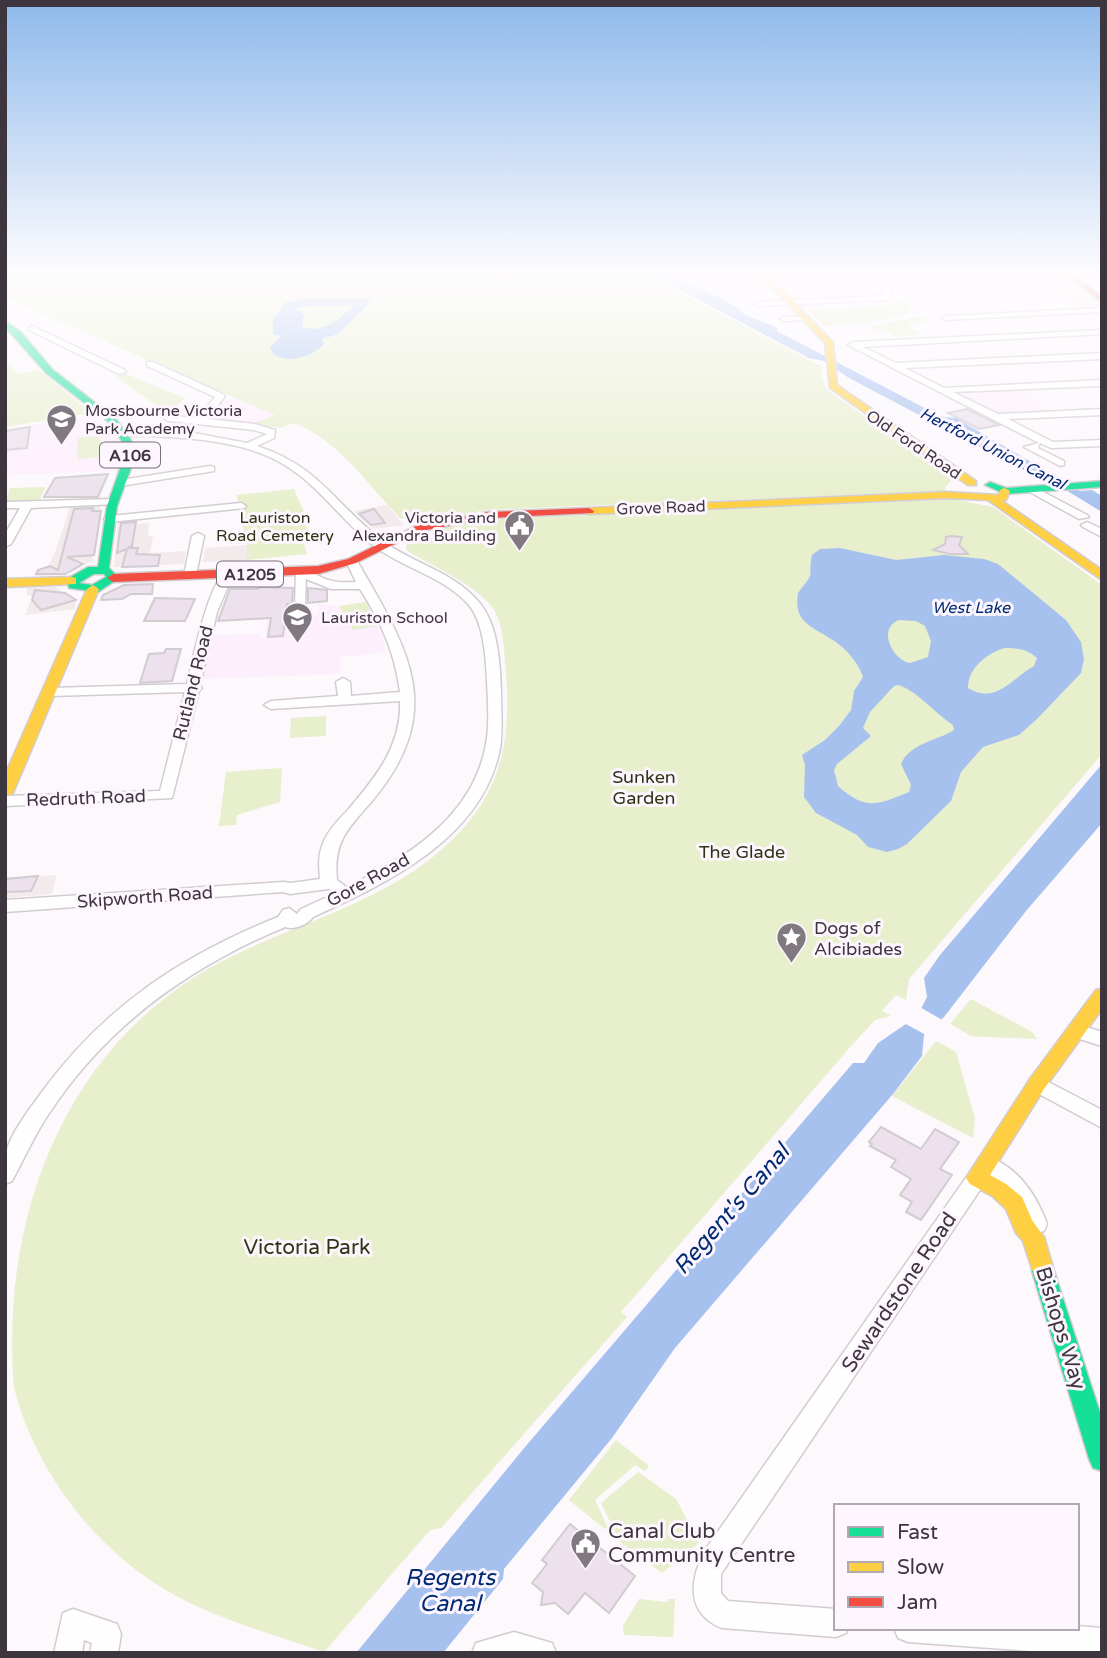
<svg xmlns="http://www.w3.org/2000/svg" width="1107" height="1658" viewBox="0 0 1107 1658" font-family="'Varela Round',sans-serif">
<rect width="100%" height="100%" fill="#fcf8fc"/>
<!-- commercial -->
<g fill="#f3eaeb">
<path d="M1082,288L1102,303V308L1083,309L1068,300L1074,299L1062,289Z"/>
<path d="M387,505L404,525L374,529L354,511Z"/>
<path d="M99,506L101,507L96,552L92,559L95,560L60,575L35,576L38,570L47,568L55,552L70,507Z"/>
<path d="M136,520V524L149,523L148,536H153L150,553L186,551L184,564L114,567L118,522Z"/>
<path d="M248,545L247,560L203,562L205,548Z"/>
<path d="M55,587L76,600L75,609L25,615L33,596L27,595V588Z"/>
<path d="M57,875L52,894L5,898V879Z"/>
</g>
<!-- built -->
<g fill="#fdeffc">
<path d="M1025,390L1050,412L999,415L957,394Z"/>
<path d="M234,397L276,415L254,423L227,421L213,414L226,400Z"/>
<path d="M94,416L109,425L117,440L122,464L121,471L5,475V429Z"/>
<path d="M366,602L375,617L386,652L340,657V674L204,679L214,635L260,634L261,638L266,637V618L318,614V604L340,606Z"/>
</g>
<!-- green -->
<g fill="#e7efcc">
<path d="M5,275H647L824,368L820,370L826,389L953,479L945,487V491L486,510C469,513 430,525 417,515L401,519C366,483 341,442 294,423L280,428L254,423L275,415L5,298Z"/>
<path d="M899,299L913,309H909L907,314L867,323L823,326L809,310L898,305L893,300Z"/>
<path d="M915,317L930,320L908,326L911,329L906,330H916L922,335L895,337L889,331H875L871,326Z"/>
<path d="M5,362L18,374L39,370L91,413L5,427Z"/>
<path d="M124,373L185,398L174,408L157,406L117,377Z"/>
<path d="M97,436L105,446L101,457L77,459L78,438Z"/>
<path d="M46,487L39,501L5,502L10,488Z"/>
<path d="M294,489L303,510L310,539L303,541L307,554L247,560V544L241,519L245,518L236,495Z"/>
<path d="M953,499L993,507L1102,585V754L909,979L906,1000L896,995L882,1011L891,1016L875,1020L852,1045L621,1312L627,1317L441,1528L430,1530L324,1652C275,1635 224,1621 178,1597C98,1554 37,1475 14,1388C0,1220 63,1051 210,968C283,927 367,909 433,857C498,804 512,751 506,671C504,652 504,626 494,610C480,587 434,567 411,553L406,549L407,543L416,538L421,541L437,537L434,533L437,529L471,520Z"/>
<path d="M366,602L378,626L353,630L339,606Z"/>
<path d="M326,716V736L290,738L291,718Z"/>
<path d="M282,768L280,802L237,815L236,825L219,826L226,772Z"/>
<path d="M971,999L1032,1032L1037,1039L971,1036L950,1024Z"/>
<path d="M936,1041L956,1052L975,1119L973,1138L892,1096Z"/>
<path d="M616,1440L649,1466L645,1471L635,1465L595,1500L608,1528L605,1529L569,1500Z"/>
<path d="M638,1472L676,1499L699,1543L662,1573L620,1542L601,1503Z"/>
<path d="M639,1599L666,1602L669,1599H675L673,1637L624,1635L623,1626Z"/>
</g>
<!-- water -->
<g fill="#a7c1ef" fill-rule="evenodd">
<path d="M651,275C683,275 714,295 742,310L741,312C753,319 765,322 777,328V331L942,417L956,418L1080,491L1092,490L1102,496V512L1051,481L1039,478L849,378L824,361L809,358Z"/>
<path d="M360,298L368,299L370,303L338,334L322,339L324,344C313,357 287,364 273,354L270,347L281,336L273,334V319L286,302L303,299ZM347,305L354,306C338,319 324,334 302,327L304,315L295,309C304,304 333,307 347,305Z"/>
<path d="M840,548L896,560L944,555L984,559L998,564L1066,620L1081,642L1084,659L1081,673L1037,719L1019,735L983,747L961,772L951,801L907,844L898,849L887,852L868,847L857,835L816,813L804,797L805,765L802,755L825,740L839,726L851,710L854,691L863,677C859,663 844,646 831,639C812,626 793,623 798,593C817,569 807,581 812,555L820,549ZM899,620L916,621L925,626L931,641L928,657L910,663C892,660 877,628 899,620ZM1005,648C1018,648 1027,649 1037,658L1034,666C1012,678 996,705 968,688C968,668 987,653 1005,648ZM898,685C915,689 936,714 953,725L954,730C937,741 910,743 901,764L911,785L909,792C879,804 867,812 838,786L834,770L837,764L871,736L863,728L870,712L894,686Z"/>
<path d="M1102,764V823L1026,911L944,1017L924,1035L922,1056L893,1094L675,1348L612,1438L504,1569L503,1579L443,1653H356L525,1447L853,1063H864L878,1043L906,1024L922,1007L927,997L924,978L940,955Z"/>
</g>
<!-- pier -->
<path fill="#fcf8fc" d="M918,1006L944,1021L928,1036L902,1022Z"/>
<!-- building -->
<g fill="#ece1ec" stroke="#d1ccd1" stroke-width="2">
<path d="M967,409L999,425L979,429L948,413Z"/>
<path d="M30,427L27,448L5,450V431Z"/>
<path d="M108,474L98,497H44L55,478Z"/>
<path d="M93,508L92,511H101L94,555L67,557L83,564L65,574H36L38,570L50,566L58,570L74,509Z"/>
<path d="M374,509L385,523L371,525L359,514Z"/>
<path d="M136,522L132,546L128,548H138L136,554L160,555L158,566L122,567L127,549L117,553L121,523Z"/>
<path d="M950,536L962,537L959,545L968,554H950L933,550L945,544L946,537Z"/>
<path d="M153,584L152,594H131L122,599L101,600L103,595L124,585Z"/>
<path d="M259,587L293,588L292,604H287L283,636L268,637L271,618L218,621L230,589H258Z"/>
<path d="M308,588L327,590V601L308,603Z"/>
<path d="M35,590L65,593L76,600L41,610L32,600Z"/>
<path d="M155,598L193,599H195L185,621H144Z"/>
<path d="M166,649H181L172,681L140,683L149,654L164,653Z"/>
<path d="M38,876L31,891L5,892V879Z"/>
<path d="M881,1127L921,1149L935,1129L959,1142L940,1169L952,1175L921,1220L906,1212L912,1202L900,1195L911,1179L891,1167L896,1160L870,1146L872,1144L869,1142Z"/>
<path d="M570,1524L635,1576L609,1613L585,1593L568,1614L555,1603L541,1605L543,1592L532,1583L547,1564L542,1560Z"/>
</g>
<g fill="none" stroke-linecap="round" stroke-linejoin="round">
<defs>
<g id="street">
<path d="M833,275H868L787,283L783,281Z"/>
<path d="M870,275H879L892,284L889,300L758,306L754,304L758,302L883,296L885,287Z"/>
<path d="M1087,285L1084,289L1056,290L1052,288L1056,286Z"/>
<path d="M1102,308V312L945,320L941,318L945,316Z"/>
<path d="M808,316L805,320L784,321L780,319L784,317Z"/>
<path d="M32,326L125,370L126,372L119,374L29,330L28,328Z"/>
<path d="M1102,330V334L863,347L896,363L1102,353V359L905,368L944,388L1102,380V386L953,392L998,414L1102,409V415L1008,419L1053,442L1102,440V446L1051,448L1040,443L1038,448L1064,461V465L1060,466L1024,447L1039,443L848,345L852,342Z"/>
<path d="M147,362H153L223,394L225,396L208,419L255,424L275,430L274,438L257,446C321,467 334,504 383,541C412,563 453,572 477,600C498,622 500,662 501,691C501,710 503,730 500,749C482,839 387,883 313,917C307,925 295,930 285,927C189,967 106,1026 48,1115C34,1136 24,1159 12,1181L5,1184C5,1174 3,1161 6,1152C12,1131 29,1110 42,1092C104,1007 181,956 278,917L283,910L289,908L297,914L301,909L342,890L328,889L290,894L283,892L5,912V900L284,882L291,883L320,879C319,868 318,857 322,846C326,833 337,821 347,811C375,778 402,746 400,701L271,709L264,705L271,701L338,696L336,682L343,678L350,682L351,696L400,692C395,653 381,622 360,589H331L306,579L305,605L303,608H295L296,569L309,568C322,582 338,583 356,582L346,561L348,559H356C407,648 449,709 372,801C348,829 333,841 337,880L345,886L343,889C403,860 470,820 485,749C490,728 488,703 487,681C486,658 484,622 468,604C444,577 403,568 374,546C333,514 312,472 260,453C225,440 187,438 150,436C140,435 129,437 119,436V432L122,431L194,433L247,443L267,434L254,430L168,421L158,415V411H164L173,416L198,418L215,397L147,366Z"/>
<path d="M210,466L214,467V471L121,486L116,483L121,480Z"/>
<path d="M1032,486L1087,515L1089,517L1079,519L1028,491V487Z"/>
<path d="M113,499L118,502L117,504L31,508L11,544L5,547V534L20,508H5V502Z"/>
<path d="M241,503L246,506L245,508L110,522L104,519L110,516Z"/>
<path d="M1087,522L1102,529V537L1083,527L1081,525Z"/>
<path d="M198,533L204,536L196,575L190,579L184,575L192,536Z"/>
<path d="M227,571L233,575L217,612L200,686L202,688L199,691L172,798L5,806V796L160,791L185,692L51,696L44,692L51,688L187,684C192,663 209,579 227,571Z"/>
<path d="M1077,1024L1102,1032V1046L1070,1036L1068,1031L1070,1026Z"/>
<path d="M1037,1076L1102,1110V1128L1030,1089L1027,1084L1030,1079Z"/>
<path d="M986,1156C1017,1166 1036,1194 1047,1224L1044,1231L1036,1233L1028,1231L1015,1202L986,1175L988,1178L984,1184L721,1574V1593L728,1601L836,1609V1628H848L846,1633L836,1637L722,1628C685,1613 690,1579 705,1550L970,1172L979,1170L976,1164L979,1158Z"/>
<path d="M73,1609L117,1624L121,1634L118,1653H90L92,1643L84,1640L82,1653H54L63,1613Z"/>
<path d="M1077,1626L1102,1628V1653H1057L908,1642L898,1638L894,1628H1077Z"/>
<path d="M514,1632L552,1643L556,1653H472L476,1643Z"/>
</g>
<g id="fast">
<path d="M5,321L21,332L52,369L116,419L133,443V463L117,506L109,568L119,578L98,592L69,588L67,579L88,567H98L107,506L122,463L123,443L110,423L46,373L5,327ZM94,574H104L106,577L92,585L79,583Z"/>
<path d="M1102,481V487L1005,494L985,485L990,482L1006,488Z"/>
<path d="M1043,1261L1051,1264L1054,1271L1102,1419V1471L1093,1468L1089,1459L1032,1271L1035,1264Z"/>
</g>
<g id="slow">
<path d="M760,275H768L833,342L837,385L976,481V485H968L830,388L825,343Z"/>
<path d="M1005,488L1010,491L1006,500L1002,501L1102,570V580L988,500L946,498L589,514L584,511L589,508L946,492L998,495L1001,489Z"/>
<path d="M72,577L76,578V584L5,587V579Z"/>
<path d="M93,585L99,589L13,793L5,797V775L87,589Z"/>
<path d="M1102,989V1009L1044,1089L990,1175L1006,1184L1022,1197L1032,1220L1044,1237L1054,1271L1051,1278L1043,1281L1035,1278L1023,1241L1016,1233L1006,1209L992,1196L970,1184L966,1178L1030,1079L1096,990Z"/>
</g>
<g id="jam">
<path d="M1065,275H1074L1102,296V302Z"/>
<path d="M589,508L594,511L593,513L488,518L421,531L356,563L318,574L113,582L107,578L113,574L318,566L348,559L418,525L488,512Z"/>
</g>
</defs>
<!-- street casing -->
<use href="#street" stroke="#d2ccd1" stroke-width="3"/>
<!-- fast casing -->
<use href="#fast" stroke="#d2ccd1" stroke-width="3"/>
<!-- slow casing -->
<use href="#slow" stroke="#d2ccd1" stroke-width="3"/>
<!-- jam casing -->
<use href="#jam" stroke="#d2ccd1" stroke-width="3"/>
<!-- street -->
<use href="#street" fill="#fffeff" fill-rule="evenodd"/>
<!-- fast -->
<use href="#fast" fill="#16e098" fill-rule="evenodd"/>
<!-- slow -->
<use href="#slow" fill="#ffcf43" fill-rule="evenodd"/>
<!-- jam -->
<use href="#jam" fill="#f24e42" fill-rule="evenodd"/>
</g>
<!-- sky -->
<linearGradient id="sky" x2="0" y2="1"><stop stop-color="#8eb9eb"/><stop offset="0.54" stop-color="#fefcfe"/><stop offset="1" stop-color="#fefcfe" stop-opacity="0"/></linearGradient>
<rect width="1107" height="507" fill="url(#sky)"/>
<!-- icons -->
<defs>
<symbol id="school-pin" viewBox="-11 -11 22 30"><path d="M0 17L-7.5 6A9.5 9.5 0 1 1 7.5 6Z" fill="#807a80" stroke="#fef6fe"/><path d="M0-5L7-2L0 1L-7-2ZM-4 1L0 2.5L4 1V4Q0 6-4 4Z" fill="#fff"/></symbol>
<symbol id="civic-pin" viewBox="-11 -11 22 30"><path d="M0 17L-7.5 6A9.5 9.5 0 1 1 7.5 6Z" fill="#807a80" stroke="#fef6fe"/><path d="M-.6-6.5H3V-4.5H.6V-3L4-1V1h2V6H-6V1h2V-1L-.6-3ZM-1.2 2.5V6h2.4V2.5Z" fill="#fff"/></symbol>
<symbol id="sight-pin" viewBox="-11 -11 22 30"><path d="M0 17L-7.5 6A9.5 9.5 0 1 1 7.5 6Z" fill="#807a80" stroke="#fef6fe"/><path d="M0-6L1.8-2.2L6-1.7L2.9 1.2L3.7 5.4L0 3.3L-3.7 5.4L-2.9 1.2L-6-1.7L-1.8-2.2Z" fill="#fff"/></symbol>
</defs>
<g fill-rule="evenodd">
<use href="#school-pin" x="44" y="402" width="35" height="47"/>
<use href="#civic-pin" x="502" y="508" width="35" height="47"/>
<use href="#school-pin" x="280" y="600" width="35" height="47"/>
<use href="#sight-pin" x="774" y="920" width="35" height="47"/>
<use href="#civic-pin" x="568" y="1526" width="35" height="47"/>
</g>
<g text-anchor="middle" stroke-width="6" stroke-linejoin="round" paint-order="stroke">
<!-- far-poi labels -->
<g font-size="16" fill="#3e363e" stroke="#fef6fe" text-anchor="start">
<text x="85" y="416">Mossbourne Victoria<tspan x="85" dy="18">Park Academy</tspan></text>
<text x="496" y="523" text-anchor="end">Victoria and<tspan x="496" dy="18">Alexandra Building</tspan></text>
<text x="321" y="623">Lauriston School</text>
</g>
<!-- far-street labels -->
<g font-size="16" fill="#3e363e" stroke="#fef6fe">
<text transform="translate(914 444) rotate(34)" y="6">Old Ford Road</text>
<text transform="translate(661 507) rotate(-2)" y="6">Grove Road</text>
</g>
<!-- far-water labels -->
<g font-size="16" font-style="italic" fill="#002b73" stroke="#fef6fe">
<text transform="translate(993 448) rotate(27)" y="6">Hertford Union Canal</text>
<text x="971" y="613">West Lake</text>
</g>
<!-- shield labels -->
<g fill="#fef6fe" stroke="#787078" stroke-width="2">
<rect x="100" y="442.5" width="60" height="25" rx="5"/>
<rect x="217" y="561.5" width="66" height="25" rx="5"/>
</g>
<g font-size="16" font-weight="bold" fill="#3e363e">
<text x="130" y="461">A106</text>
<text x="250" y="580">A1205</text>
</g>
<!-- far-park labels -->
<g font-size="16" fill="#2c3413" stroke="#fef6fe">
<text x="275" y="523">Lauriston<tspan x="275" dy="18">Road Cemetery</tspan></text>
</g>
<!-- street labels -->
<g font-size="18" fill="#3e363e" stroke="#fef6fe">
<text transform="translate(193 683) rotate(-76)" y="6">Rutland Road</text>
<text transform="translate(86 798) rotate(-2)" y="6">Redruth Road</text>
<text transform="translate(368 880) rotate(-29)" y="6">Gore Road</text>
<text transform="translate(145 897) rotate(-4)" y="6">Skipworth Road</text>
</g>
<!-- park labels -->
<g font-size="18" fill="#2c3413" stroke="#fef6fe">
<text x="644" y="783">Sunken<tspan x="644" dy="21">Garden</tspan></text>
<text x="742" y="858">The Glade</text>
</g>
<!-- poi labels -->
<g font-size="18" fill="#3e363e" stroke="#fef6fe" text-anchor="start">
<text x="814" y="934">Dogs of<tspan x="814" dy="21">Alcibiades</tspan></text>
</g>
<!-- near-park labels -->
<g font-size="21" fill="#2c3413" stroke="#fef6fe">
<text x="307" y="1254">Victoria Park</text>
</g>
<!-- near-street labels -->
<g font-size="21" fill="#3e363e" stroke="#fef6fe">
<text transform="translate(899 1292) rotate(-56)" y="7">Sewardstone Road</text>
<text transform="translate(1061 1328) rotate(73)" y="7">Bishops Way</text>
</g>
<!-- near-poi labels -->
<g font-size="21" fill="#3e363e" stroke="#fef6fe" text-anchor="start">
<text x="608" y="1538">Canal Club<tspan x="608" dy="24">Community Centre</tspan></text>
</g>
<!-- near-water labels -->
<g font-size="23" font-style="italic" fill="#002b73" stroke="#fef6fe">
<text transform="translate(731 1209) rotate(-49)" y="8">Regent's Canal</text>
<text x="450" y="1585">Regents<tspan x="450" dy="26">Canal</tspan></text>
</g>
</g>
<!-- border -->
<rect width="1107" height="1658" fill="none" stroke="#3e363e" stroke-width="14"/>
<!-- legend -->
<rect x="834" y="1504" width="245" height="126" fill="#fef6fe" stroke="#b1a9b1" stroke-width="2"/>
<rect x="848" y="1527" width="35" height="10" fill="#16e098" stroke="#b1a9b1" stroke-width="2"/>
<text x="897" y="1539" font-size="21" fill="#3e363e">Fast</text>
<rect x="848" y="1562" width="35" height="10" fill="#ffcf43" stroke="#b1a9b1" stroke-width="2"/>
<text x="897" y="1574" font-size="21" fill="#3e363e">Slow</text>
<rect x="848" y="1597" width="35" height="10" fill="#f24e42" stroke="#b1a9b1" stroke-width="2"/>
<text x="897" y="1609" font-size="21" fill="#3e363e">Jam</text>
</svg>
